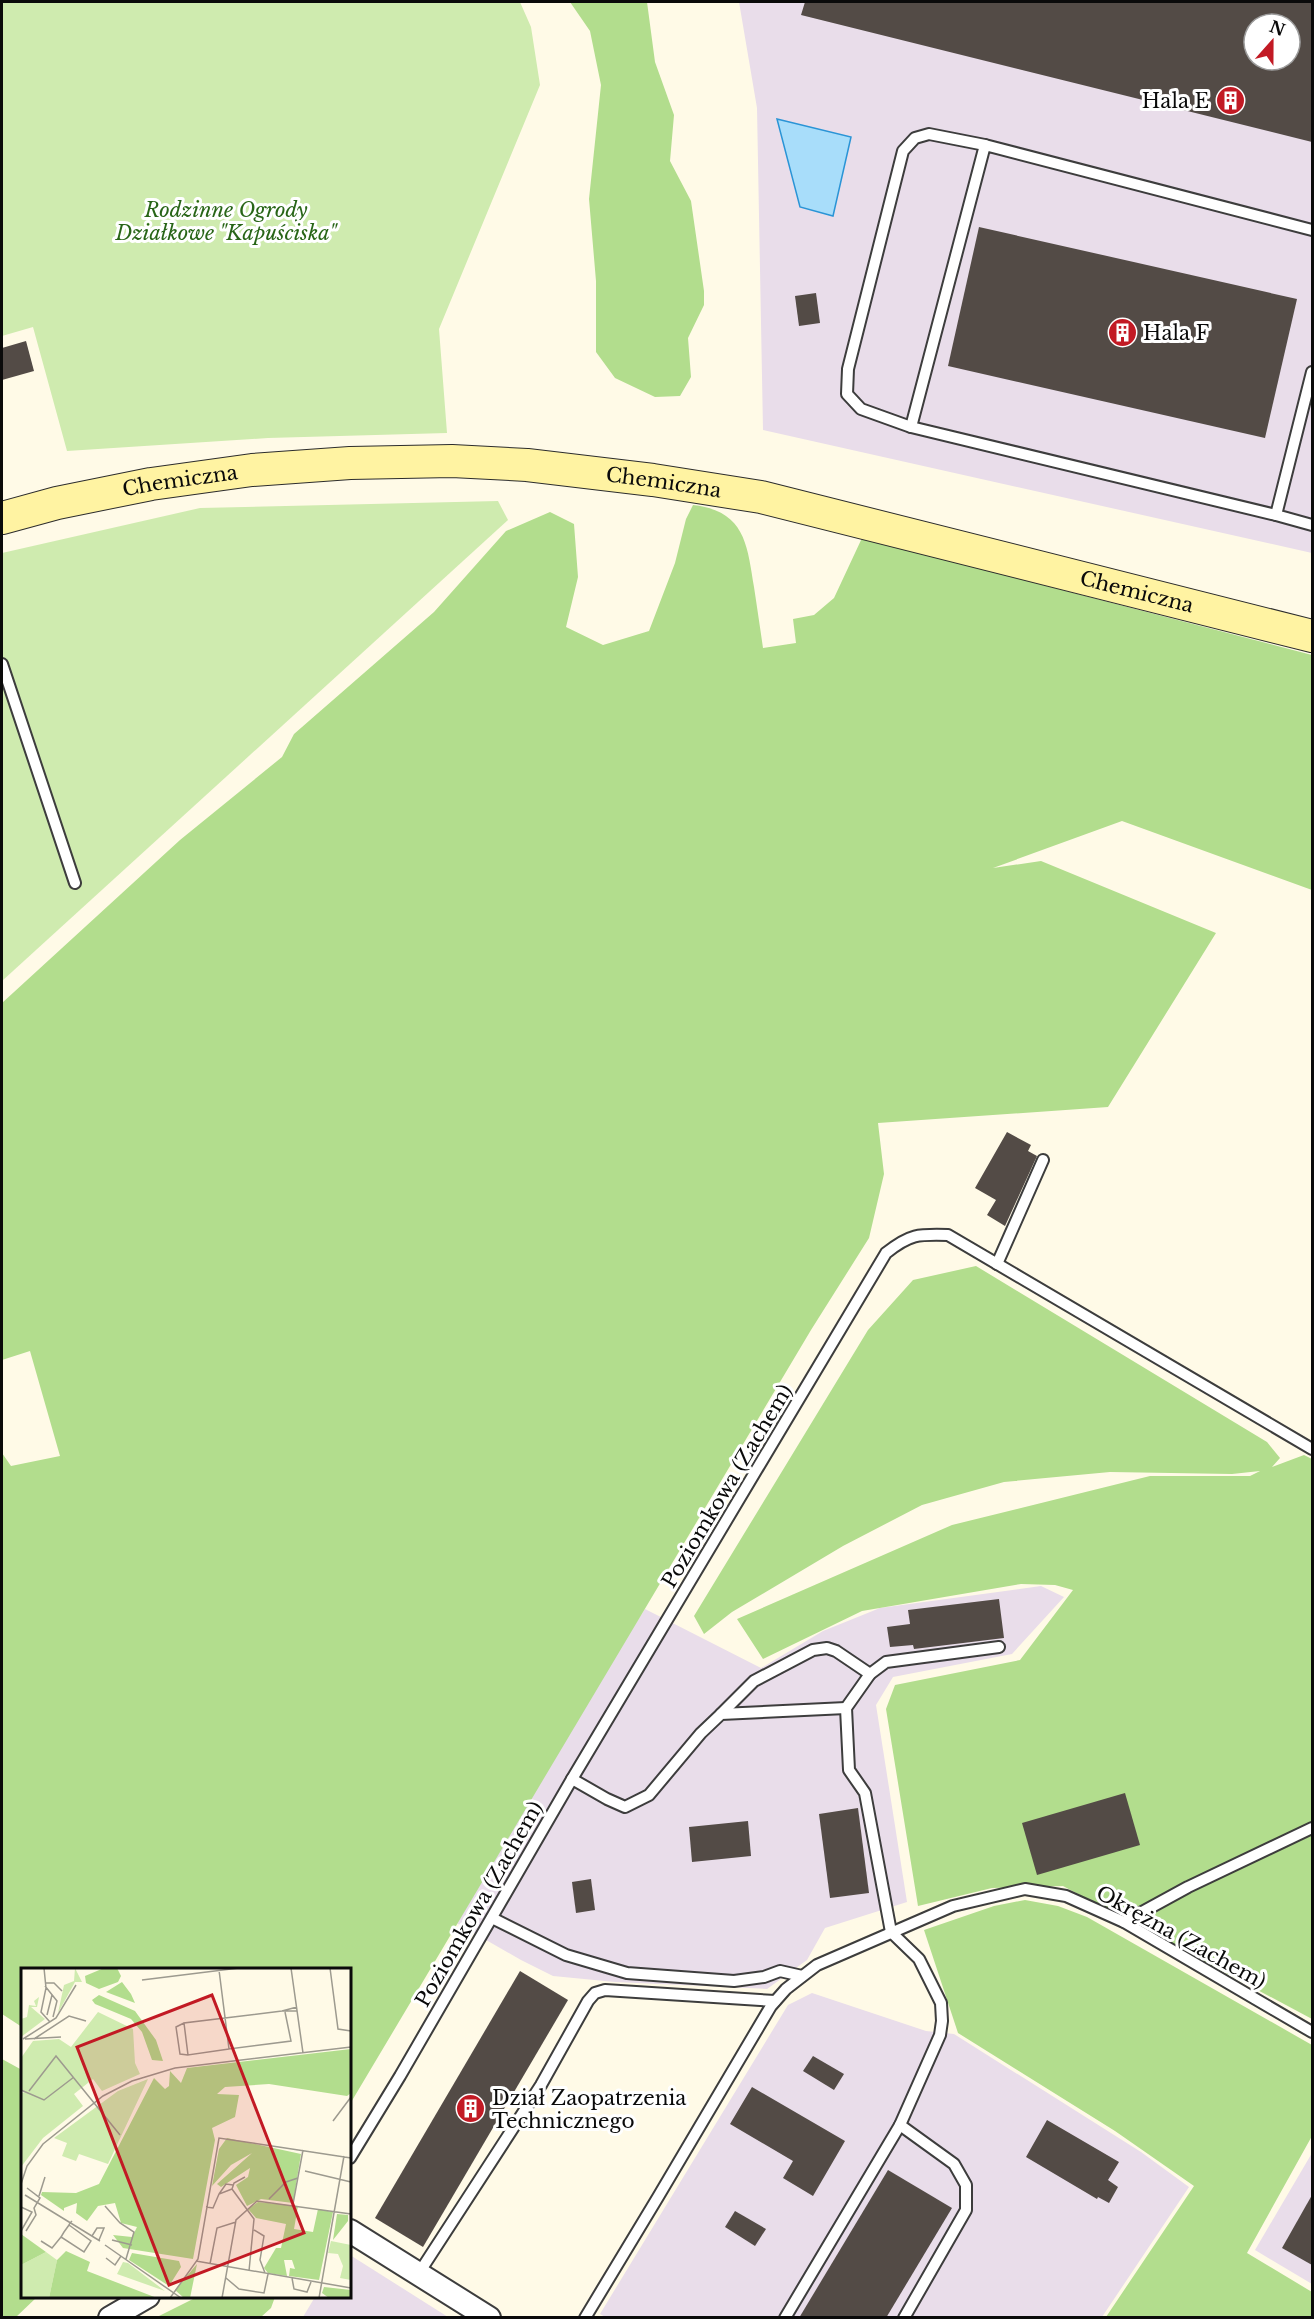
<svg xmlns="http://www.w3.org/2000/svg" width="1314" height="2319" viewBox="0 0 1314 2319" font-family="'Libre Baskerville',serif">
<rect width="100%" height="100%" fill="#fffae7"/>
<!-- industrial -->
<g fill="#e9ddea" fill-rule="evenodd">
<path d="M739,2H1312V553L763,430L757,108ZM1254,24H1290V60H1254Z"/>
<path d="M1041,1586L1064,1597L1012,1654L893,1677L876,1705L907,1902L825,1928L807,1960L767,1989L615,1982L553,1976L521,1960L446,1917L645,1609L761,1668L823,1631L880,1608Z"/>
<path d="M812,1993L926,2031L954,2034L1141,2152L1189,2187L1102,2317L607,2318L600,2314L788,2005Z"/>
<path d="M1312,2153V2284L1255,2250Z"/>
<path d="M350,2255L448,2317H303L315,2297L350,2296Z"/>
</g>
<!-- green -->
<g fill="#cfebaf">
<path d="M2,2H520L531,27L540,85L439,329L447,433L268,438L67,451L33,327L2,336Z"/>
<path d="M498,501L508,520L2,981V553L200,508Z"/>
</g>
<!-- forest -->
<g fill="#b2dd8d">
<path d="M570,2H647L655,62L674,115L670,161L691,201L704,291V305L688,338L691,377L680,396L655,397L615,378L596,352V281L589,199L601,85L590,31Z"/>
<path d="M693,505C745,511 747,544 754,587C757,607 760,627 763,648L796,643L793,619L814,615L834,598L862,538L1312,655V890L1122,821L993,868L1041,861L1216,933L1108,1107L878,1123L884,1174L869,1238L811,1330L350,2104V1970H22V2027L2,2014V1453L11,1466L60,1456L30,1351L2,1360V1003L180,840L282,757L294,734L434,612L506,531L550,512L574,524L578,577L566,627L603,645L649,631L675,563L686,519Z"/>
<path d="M976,1266L1267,1442L1280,1458L1272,1467L1304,1455L1312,1459V2019L1063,1886L992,1888L918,1906L886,1709L895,1685L1020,1660L1073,1590L1055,1585L1021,1584L862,1611L763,1659L737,1619L952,1525L1150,1476H1250L1260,1471L1232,1474L1110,1472L1004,1482L922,1505L843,1546L732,1612L704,1634L694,1616L868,1330L913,1280Z"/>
<path d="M1025,1900L1058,1906L1087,1917L1312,2045V2136L1247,2253L1312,2292V2317H1106L1194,2186L1115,2131L958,2033L924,1930L994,1906Z"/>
<path d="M2,2059L22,2070V2296L37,2297L16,2317H2Z"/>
<path d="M197,2297V2296L275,2297L271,2308L261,2317H157Z"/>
</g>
<!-- water -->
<path fill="#a8ddfa" stroke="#2a94d6" stroke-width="1.5" d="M777,119L851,137L833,216L800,207Z"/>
<!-- building -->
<g fill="#534b46" fill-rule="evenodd">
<path d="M805,2H1312V142L801,15ZM1254,24H1290V60H1254Z"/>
<path d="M979,227L1297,299L1265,438L948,366Z"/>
<path d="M816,293L820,323L799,326L795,296Z"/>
<path d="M26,341L34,371L2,380V348Z"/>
<path d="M1007,1132L1031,1145L1028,1151L1037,1156L1005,1226L987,1215L996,1200L975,1188Z"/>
<path d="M999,1599L1004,1638L914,1649L913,1645L890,1647L887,1627L910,1624L908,1610Z"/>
<path d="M1125,1793L1140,1845L1037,1875L1022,1823Z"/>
<path d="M858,1808L869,1893L830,1898L819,1814Z"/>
<path d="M748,1821L751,1856L692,1862L689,1827Z"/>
<path d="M591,1879L595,1910L576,1913L572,1882Z"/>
<path d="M520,1971L568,2000L423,2247L375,2218Z"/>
<path d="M813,2056L844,2074L834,2090L803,2071Z"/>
<path d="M752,2087L845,2141L813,2196L783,2178L793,2161L730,2124Z"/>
<path d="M1047,2120L1119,2162L1108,2180L1118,2187L1109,2203L1098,2197L1097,2199L1026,2157Z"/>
<path d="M888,2170L952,2208L886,2318H799Z"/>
<path d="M1312,2195V2265L1282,2248Z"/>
<path d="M735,2211L766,2229L755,2246L725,2227Z"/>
</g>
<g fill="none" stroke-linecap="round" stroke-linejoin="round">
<defs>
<g id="lane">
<path d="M1312,372L1276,515L1312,525"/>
<path d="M911,427L861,409L847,394L848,369L903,151L915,138L929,134L985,145"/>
<path d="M1276,515L911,427L985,145L1312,230"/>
<path d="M2,664L75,883"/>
<path d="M997,1264L1043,1160"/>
<path d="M721,1714L754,1681L813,1650L827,1648L836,1651L870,1674"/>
<path d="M572,1779L607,1799L625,1807L649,1795L701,1733L721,1714L846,1708"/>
<path d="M492,1918L566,1955L627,1973L734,1981L764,1977L780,1971L802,1976"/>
<path d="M1124,1922L1188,1887L1312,1828"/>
<path d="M900,2125L954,2164L966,2185V2210L904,2318"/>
<path d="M350,2158L400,2076L572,1779L886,1253C910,1234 918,1234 948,1235L1312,1449"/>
<path d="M419,2273L541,2085L588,2001L595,1993L605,1990L775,2001"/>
<path d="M585,2318L658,2197L771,2006L786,1989L817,1965L953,1906L1025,1889L1066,1896L1124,1922L1312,2032"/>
<path d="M785,2318L900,2125L940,2035L942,2021L941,2003L919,1959L891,1932L865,1793L849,1770L846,1708L870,1674L886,1662L999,1647"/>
</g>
<g id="street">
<path d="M350,2231L489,2318"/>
<path d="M110,2318L148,2296"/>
</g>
<g id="secondary">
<path id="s1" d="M2,518L57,503L151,484L252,470L350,463L452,461L527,465L653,480L761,497L1312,636"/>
</g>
</defs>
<!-- lane casing -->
<use href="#lane" stroke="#3d3d3d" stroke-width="14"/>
<!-- street casing -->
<use href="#street" stroke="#3d3d3d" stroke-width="26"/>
<!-- secondary casing -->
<use href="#secondary" stroke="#2c2c2c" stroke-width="34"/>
<!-- lane -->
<use href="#lane" stroke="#fff" stroke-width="10"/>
<!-- street -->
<use href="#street" stroke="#fff" stroke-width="22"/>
<!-- secondary -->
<use href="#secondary" stroke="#fff3a2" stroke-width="32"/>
</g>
<!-- icons -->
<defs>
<symbol id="building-disc" viewBox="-11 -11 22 22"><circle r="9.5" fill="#c21a24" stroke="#fff"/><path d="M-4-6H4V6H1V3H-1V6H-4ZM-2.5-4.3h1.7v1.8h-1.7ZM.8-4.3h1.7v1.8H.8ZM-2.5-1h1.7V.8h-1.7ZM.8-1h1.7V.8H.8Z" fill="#fff"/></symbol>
</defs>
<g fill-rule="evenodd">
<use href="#building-disc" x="1214" y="84" width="33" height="33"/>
<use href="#building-disc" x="1106" y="316" width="33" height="33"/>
<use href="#building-disc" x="454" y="2092" width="33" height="33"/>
</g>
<g text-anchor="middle" stroke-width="6" stroke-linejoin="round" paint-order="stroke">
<!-- poi labels -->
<g font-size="20" fill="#0a0a0a" stroke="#fff" text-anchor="start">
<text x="1209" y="108" text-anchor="end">Hala E</text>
<text x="1143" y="340">Hala F</text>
<text x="492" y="2105">Dział Zaopatrzenia<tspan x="492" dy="23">Technicznego</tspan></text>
</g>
<!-- park labels -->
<g font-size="20" font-style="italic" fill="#286517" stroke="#fff">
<text x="226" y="217">Rodzinne Ogrody<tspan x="226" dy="23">Działkowe "Kapuściska"</tspan></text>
</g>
<!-- street labels -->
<g font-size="20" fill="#0a0a0a" stroke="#fff">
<text dy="7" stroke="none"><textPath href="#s1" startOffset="182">Chemiczna</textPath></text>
<text dy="7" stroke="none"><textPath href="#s1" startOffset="668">Chemiczna</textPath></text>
<text dy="7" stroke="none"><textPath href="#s1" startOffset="1154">Chemiczna</textPath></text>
<text transform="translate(727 1486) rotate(-59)" y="7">Poziomkowa (Zachem)</text>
<text transform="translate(479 1904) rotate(-60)" y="7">Poziomkowa (Zachem)</text>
<text transform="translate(1181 1937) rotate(29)" y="7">Okrężna (Zachem)</text>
</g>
</g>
<!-- overview -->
<g transform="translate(21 1968)">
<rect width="330" height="330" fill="#fffae7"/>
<path d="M54,0L61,14H54L37,45L43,17L53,13ZM18,29L16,39H10L24,51L0,69V51L6,49L8,37L15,38L13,33ZM77,44L112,61L114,95L119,106L81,123L72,111L53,126L62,138L22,170L0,199V125L5,124L0,121V90L12,73L38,71L50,79ZM127,111L87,196L58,186L55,193L41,188L46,175L33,170L97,123ZM310,273L330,277V312L319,310L322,298L317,286L307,285ZM25,284L36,292L28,330H0V297ZM102,294L107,295L144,323L96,306Z" fill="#cfebaf"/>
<path d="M83,0H96L100,8L97,14L78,21L65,15L64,8ZM101,14L110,26L114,35L85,24ZM78,27L114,43L135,72L142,93L131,92L121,64L110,51L74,36L71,32ZM330,81V125L326,128L248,116L204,119L196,126L218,127L214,149L191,160L194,172L172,291L102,280L92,267L111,269L116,259L100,255L94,235L77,238L66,253L55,245L56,235L43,240V243L20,227L21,224L55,225L78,216L133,110L144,121L148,118L149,103L160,115L166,100ZM206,170L280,186L272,235L240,231L226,238L215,217L227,209L229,200L200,219L196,216L231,185L210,197L191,218L198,181ZM237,234L277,238L273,261L292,264L297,241L312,244L298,312L268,308L269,300L274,301L271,292H263L266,308L247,305L243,300L255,280H260L265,256L235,250L227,241ZM316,246L327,247V253L312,272ZM0,266L25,284L0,297ZM45,283L69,294L66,303L136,330H28L36,292ZM111,285L158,293L160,299L148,318L108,292ZM176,296L169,330H163L154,322ZM303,319L330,322V330H308L301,325Z" fill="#b2dd8d"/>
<path fill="none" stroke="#9d9a8f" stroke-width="1.5" d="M23,0L25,20L20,44L29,54M270,0L282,85M309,0L317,61L330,63M198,2L208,81L270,73L264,44M121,12L218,0M24,15H33L41,23M24,18L36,33L32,49M276,39L261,43H276M26,47L31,27M163,55L155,59L159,86L167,87M2,71L35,50L55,17M4,71L40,69M13,71L48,48L65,53M208,81L167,87L163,55L261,43M0,122L23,132L53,109M8,123L35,88L99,167M312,153L330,129M284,203L330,214M224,209L213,215L211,221L233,251L228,303M0,216L6,198L22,176L82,128L111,113L154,100L330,79M198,226L205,216L212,217M4,227L79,273M18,228L24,209M248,231L265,214L277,210M272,236L282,182M84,238L99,255L113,264L105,291M0,239L11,244L0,263M185,239L192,240L198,226L211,221M48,257L70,273L63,284L40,269L43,264L48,257L49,255L51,253M233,262L243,268L239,292L244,305M5,263L15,247L13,240L19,230L6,220M71,268L76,260H83L78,272M91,272L111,277M20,273L31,280L40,269M84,277L160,330M85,290L94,297L100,288M175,293L330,320M189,296L196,260L215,254M205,310L218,321L243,325L247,306M271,310L273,321L286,324L290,314M149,330L177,291L198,170L330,190M201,330L215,252L236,233L330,246M298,330L323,188"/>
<path fill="#c21a24" fill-opacity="0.15" stroke="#c21a24" stroke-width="3" d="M191,27L283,265L148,317L56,79Z"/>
<rect width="330" height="330" fill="none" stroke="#0a0a0a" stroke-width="3"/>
</g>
<!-- border -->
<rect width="1314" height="2319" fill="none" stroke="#0a0a0a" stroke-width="6"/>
<!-- north arrow -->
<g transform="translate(1272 42) rotate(21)"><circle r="28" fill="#ffffff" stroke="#9d9d9d" stroke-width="1.5"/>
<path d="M0-4.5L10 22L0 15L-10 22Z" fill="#c21a24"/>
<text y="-9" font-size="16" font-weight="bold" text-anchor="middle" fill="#0a0a0a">N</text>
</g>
</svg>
